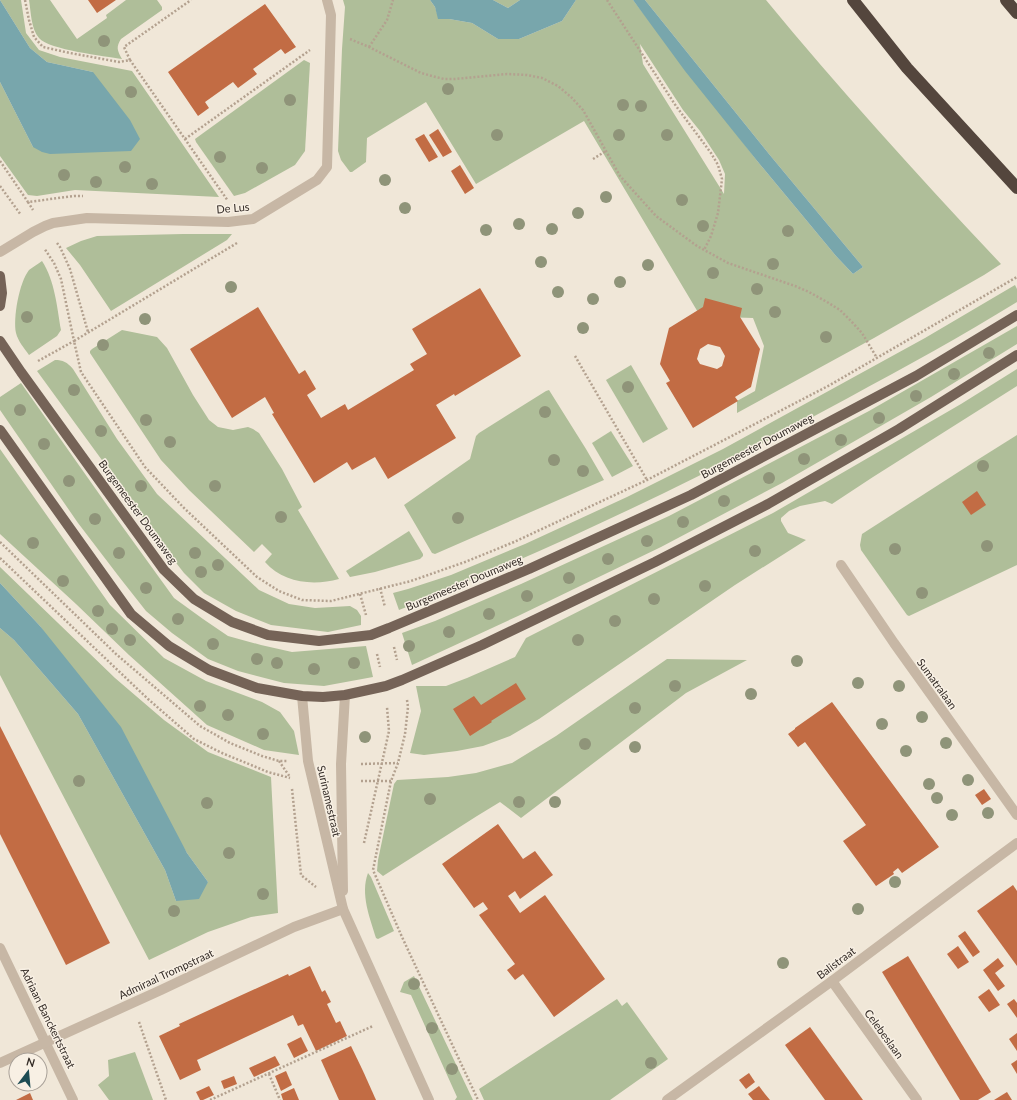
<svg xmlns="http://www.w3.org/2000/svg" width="1017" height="1100" viewBox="0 0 1017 1100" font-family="Lato,sans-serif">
<rect width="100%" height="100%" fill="#f0e7d8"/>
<!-- green -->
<g fill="#afbe99" fill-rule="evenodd">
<path d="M0,0H21L26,33L39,50L60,57L132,71L219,197L75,190L37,196L28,195L0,156V82L33,147L93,72L47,62L30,48Z"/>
<path d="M29,0H50L77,39L107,18L106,15L126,0H157L162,7V10L121,39C116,47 117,50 122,59C105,56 49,50 39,38C31,29 31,12 29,0Z"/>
<path d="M343,0H430L435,7L439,19H449L472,23L498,39H519L562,21L576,0H633L758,162L836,256L853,274L863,267L769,154L645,0H766C841,91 920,178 1001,264L984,275L874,338L737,413V401L755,391L764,346L753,318L723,317L702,319L584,121L476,184L426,102L367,138L366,162L352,172H350L341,160L338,151L342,49L345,7ZM640,44L683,110L700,131L719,160L725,174L724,194L643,64Z"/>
<path d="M493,0H520L508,8Z"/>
<path d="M304,60L310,63L305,151L295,165L245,193L234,196L196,142L195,139Z"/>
<path d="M183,234H232L227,240L111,311L80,265L66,248L81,241L97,236Z"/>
<path d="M42,261C55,281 57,307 61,330L57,336L29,355C24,348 18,341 16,333C13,318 19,283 29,270C33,267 38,264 42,261Z"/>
<path d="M1015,285L1017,289V302C962,336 905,367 848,398C703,477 553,549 399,610L393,593L408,589L451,575L525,544L627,497L723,449L925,338Z"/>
<path d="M1017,326V344L931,397L782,483L661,547L518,616L412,665L402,633L435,621L521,584L669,516L869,411Z"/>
<path d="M122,330L157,337L167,348L193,395L209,420L218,427L233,430L248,427L253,429L259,433L282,469L302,507L298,510L339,579C313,586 283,583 265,562L272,554L262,544L254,552L189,490L161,460L90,353V351L92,349Z"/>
<path d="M55,360C63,360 67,362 73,369L117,439L157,494L259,590L289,604L315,608L350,606L357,610L361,616V625L328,632L271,625L236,611L204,593L184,573L159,541L115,478L37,371Z"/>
<path d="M631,365L668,429L643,443L606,380Z"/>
<path d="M1017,369V386L873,477L832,504L825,501L800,506L789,511L781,518V521L788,533L806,540L735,585L539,719L510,736L483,746L457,751L424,755L410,753L421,711L416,686H446L467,678L515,657L526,638L773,513L961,404Z"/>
<path d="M21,383L114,515L174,598L203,619L228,636L261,645L292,652L366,646L373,677L324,686L284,683L238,671L208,659L172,633L146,611L120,578L78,523L0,410V397Z"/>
<path d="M549,390L586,449L604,480L435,554L432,553L404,505L470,459L476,436L479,433L546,391Z"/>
<path d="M611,431L633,466L612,477L592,443Z"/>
<path d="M1017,435V565L909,616L907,615L861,550L860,545L862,534L974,462Z"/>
<path d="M0,449L110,605L164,658L206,681L262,702L280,712L294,731L299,755L264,750L207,725L129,655L76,604L0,534Z"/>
<path d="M409,531L423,554V556L420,559L375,572L350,577L346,571Z"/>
<path d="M0,567L115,678L164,720L208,752L271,777L278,913L251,917L208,932L149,960L0,675V628L14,640L78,714L165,870L176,901L208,882L187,853L40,626L0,583Z"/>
<path d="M667,659L747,660L686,693L521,818L500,802L477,816L383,876L377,871L378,860L394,784L397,780L448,777L476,773L512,763L556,736Z"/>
<path d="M368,873L371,877L394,931L378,939L376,938C370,918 360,894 368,873Z"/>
<path d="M414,976L473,1100H455L457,1097L411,995L400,992L404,982Z"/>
<path d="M617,999L622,1006L627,1002L668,1059L610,1100H484L479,1089Z"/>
<path d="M135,1052L153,1100H109L98,1085L109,1076L108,1060Z"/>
</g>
<!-- water -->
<g fill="#78a6ac">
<path d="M0,0L30,48L47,62L93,72L130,120L140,139L131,151L50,154L42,152L33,147L0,82Z"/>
<path d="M430,0H493L508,8L520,0H576L562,21L519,39H498L472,23L449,19H438L435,7Z"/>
<path d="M633,0H645L769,154L863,267L853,274L836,256L758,162L685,71Z"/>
<path d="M0,583L40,626L121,727L187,853L208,882L199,899L176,901L165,870L78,714L14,640L0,628Z"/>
</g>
<!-- building -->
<g fill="#c26c44" fill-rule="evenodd">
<path d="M88,0H116L97,13Z"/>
<path d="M265,4L296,47L285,54L281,49L253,69L257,74L238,88L233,82L205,102L209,108L198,116L168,72Z"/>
<path d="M438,129L452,152L443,157L429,135Z"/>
<path d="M424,134L438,157L429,162L415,139Z"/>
<path d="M460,165L474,188L465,194L451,171Z"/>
<path d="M480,288L521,356L455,396L454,394L436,405L456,438L388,479L375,457L352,470L347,462L314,483L272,414L274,413L265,397L232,418L190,349L258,307L299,374L305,370L316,389L307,395L321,418L345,404L348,410L414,370L410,364L427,354L412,329Z"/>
<path d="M705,298L742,308L740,317L760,349L751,387L735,397L738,401L693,428L666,383L670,381L660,364L669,328L703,307ZM708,344L720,347L725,356L722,366L717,369L700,364L697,359L700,349Z"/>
<path d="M977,491L986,505L971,515L962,502Z"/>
<path d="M516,683L526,699L491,721L492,722L470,736L453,709L474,696L481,705Z"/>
<path d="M832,702L939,847L902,873L898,868L893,872L894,874L876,886L843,841L866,825L805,742L798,747L788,734L795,729V728Z"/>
<path d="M0,726L110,943L66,965L0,834Z"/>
<path d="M984,789L991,799L982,805L975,795Z"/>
<path d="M498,824L523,859L535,851L553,875L520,899L515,891L508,896L520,913L545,895L605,979L554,1017L523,974L515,980L507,970L515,964L479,915L488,909L483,902L474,908L442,864Z"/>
<path d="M1013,885L1017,891V966L977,911Z"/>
<path d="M965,931L980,952L973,957L958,936Z"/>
<path d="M958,946L969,962L958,969L947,954Z"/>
<path d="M908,956L991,1092L978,1100H960L882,972Z"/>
<path d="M998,958L1004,966L995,973L1005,986L998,991L983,970Z"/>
<path d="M310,966L322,992L325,990L331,1002L327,1004L336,1023L340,1021L347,1036L316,1051L303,1024L298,1026L293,1015L197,1060L201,1070L180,1080L159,1036L180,1026L179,1024L233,999L288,974L289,976Z"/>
<path d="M989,989L1000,1005L989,1012L978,997Z"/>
<path d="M1014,999L1017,1003V1018L1007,1004Z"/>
<path d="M810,1027L826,1049L863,1100H825L785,1045Z"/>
<path d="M1017,1033V1051L1009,1039Z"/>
<path d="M301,1037L308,1051L294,1058L287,1044Z"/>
<path d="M351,1046L363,1071L376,1100H339L321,1060Z"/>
<path d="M275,1056L280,1065L254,1077L249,1068Z"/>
<path d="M1017,1060V1074L1011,1064Z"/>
<path d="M286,1071L292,1085L281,1091L275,1076Z"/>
<path d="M749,1073L755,1082L746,1089L739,1080Z"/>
<path d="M234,1076L237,1084L224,1089L221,1081Z"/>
<path d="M209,1086L214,1095L203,1100H200L196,1092Z"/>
<path d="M759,1086L765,1094L770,1100H753L748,1094Z"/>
<path d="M294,1088L299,1100H283L281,1094Z"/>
<path d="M1007,1092L1012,1100H994Z"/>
<path d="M30,1093L33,1100H16Z"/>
</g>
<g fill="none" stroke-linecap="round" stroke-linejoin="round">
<!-- path -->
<g stroke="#b3a18f" stroke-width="2.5" stroke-dasharray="2 2" stroke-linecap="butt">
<path d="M25,0L29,20L34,37L43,47L70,53L119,62L130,60L228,201"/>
<path d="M607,0L676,106L711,153L718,165L722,179L718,213L711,236L704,250"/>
<path d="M350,39L369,47L421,73L432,76L444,79H455L507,74L527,75L542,78L558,86L571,97L583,110L620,176L656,216L697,246L728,263L795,286L809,292L827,302L840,310L851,321L862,333L877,358"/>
<path d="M369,47L387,20L393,0"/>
<path d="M130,60L124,47L191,0"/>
<path d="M185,139L310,50"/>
<path d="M593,159L606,151"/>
<path d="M0,161L28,202L74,196H83"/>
<path d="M0,186L21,215"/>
<path d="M28,202L33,210"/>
<path d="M57,243L60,247L70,269L88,332"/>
<path d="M237,243L74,341L81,372L145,467L184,508L257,577L279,591L302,600L331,601L411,581L465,562L514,542L647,480L830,385L1017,277"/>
<path d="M575,356L647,480"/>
<path d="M38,361L74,341L61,279L54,263L44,248"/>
<path d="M0,542L116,654L200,726L230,743L262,756L279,761H288"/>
<path d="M0,558L148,699L194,739L222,753L268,772L290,778"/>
<path d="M380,588L385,607"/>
<path d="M360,594L366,615"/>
<path d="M394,647L397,660"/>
<path d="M377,654L380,667"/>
<path d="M407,700L408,707L405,734L398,763L391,781L373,870L402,937L478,1100"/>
<path d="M279,761L290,777"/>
<path d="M361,764L398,763"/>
<path d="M361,781H391"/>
<path d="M292,789L301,875L316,887"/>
<path d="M364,843L389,731L387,707"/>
<path d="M139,1022L166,1100"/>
<path d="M269,1074L280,1100"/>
<path d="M210,1100L373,1026"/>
</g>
<!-- minor -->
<g stroke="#c7b7a5" stroke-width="10">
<path d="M0,252L33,232L45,226L53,223L87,218L193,221L228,222L253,219L317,180L327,167L331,15L327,0"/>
<path d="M841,565L894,643L1017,815"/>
<path d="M302,696L308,761L343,909L429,1100"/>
<path d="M343,891L341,764L345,695"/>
<path d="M0,948L73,1100"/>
<path d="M832,981L917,1100"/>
<path d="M0,1063L161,990L294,927L343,909"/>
<path d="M667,1100L832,981L963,883L1017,843"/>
</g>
<!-- major -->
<g stroke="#756357" stroke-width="10">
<path d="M0,276L2,293L0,306"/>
<path d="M0,341L21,372L164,570L194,599L232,622L268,635L319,641L371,635L389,628L529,569L691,495L916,376L1017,315"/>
<path d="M0,430L131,614L169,646L209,670L257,688L302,696L323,697L345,695L386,686L402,680L482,645L655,562L768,504L899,429L1017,355"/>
</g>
<!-- highway -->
<g stroke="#54463d" stroke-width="12">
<path d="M853,0L907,68L1017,188"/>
<path d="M1006,0L1017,13"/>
</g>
</g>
<!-- trees -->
<g fill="#8f9479">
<circle cx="104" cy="41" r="6"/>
<circle cx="448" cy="89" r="6"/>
<circle cx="131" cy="92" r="6"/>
<circle cx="290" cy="100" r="6"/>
<circle cx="623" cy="105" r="6"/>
<circle cx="641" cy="106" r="6"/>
<circle cx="497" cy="135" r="6"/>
<circle cx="619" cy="135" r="6"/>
<circle cx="667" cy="135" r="6"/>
<circle cx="220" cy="157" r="6"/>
<circle cx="125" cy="167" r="6"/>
<circle cx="262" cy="168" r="6"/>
<circle cx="64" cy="175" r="6"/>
<circle cx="385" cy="180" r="6"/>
<circle cx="96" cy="182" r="6"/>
<circle cx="152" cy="184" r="6"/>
<circle cx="606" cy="197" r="6"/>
<circle cx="682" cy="200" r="6"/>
<circle cx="405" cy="208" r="6"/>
<circle cx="578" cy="213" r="6"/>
<circle cx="519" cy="224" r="6"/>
<circle cx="703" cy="226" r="6"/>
<circle cx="552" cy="229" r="6"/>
<circle cx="486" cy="230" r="6"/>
<circle cx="788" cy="231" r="6"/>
<circle cx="541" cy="262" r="6"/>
<circle cx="773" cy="264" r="6"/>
<circle cx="648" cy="265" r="6"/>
<circle cx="713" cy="273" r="6"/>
<circle cx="620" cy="282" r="6"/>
<circle cx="231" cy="287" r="6"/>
<circle cx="757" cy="289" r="6"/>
<circle cx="558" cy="292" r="6"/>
<circle cx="593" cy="299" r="6"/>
<circle cx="775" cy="312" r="6"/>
<circle cx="27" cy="317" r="6"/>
<circle cx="145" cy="319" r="6"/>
<circle cx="583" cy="328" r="6"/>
<circle cx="826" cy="337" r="6"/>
<circle cx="103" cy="345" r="6"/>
<circle cx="989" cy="353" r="6"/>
<circle cx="954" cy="374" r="6"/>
<circle cx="628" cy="387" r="6"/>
<circle cx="74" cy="390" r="6"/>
<circle cx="916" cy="396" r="6"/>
<circle cx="20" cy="410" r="6"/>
<circle cx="545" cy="412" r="6"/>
<circle cx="879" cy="418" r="6"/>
<circle cx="146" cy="420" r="6"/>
<circle cx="101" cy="431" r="6"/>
<circle cx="841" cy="440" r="6"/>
<circle cx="170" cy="442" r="6"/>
<circle cx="44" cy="444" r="6"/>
<circle cx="804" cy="459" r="6"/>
<circle cx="554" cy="460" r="6"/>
<circle cx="983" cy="466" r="6"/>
<circle cx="583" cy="471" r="6"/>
<circle cx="769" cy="478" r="6"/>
<circle cx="69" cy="481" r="6"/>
<circle cx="141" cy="486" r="6"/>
<circle cx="215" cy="486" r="6"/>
<circle cx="724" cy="501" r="6"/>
<circle cx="281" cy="517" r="6"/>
<circle cx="458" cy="518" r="6"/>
<circle cx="95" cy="519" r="6"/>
<circle cx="683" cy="522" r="6"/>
<circle cx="647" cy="541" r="6"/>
<circle cx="33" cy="543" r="6"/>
<circle cx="987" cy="546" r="6"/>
<circle cx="895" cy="549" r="6"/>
<circle cx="755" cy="551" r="6"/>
<circle cx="119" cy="553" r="6"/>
<circle cx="195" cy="553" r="6"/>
<circle cx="608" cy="559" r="6"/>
<circle cx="218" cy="565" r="6"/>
<circle cx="201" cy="572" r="6"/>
<circle cx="569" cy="578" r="6"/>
<circle cx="63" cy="581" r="6"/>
<circle cx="705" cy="586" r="6"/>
<circle cx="146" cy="588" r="6"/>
<circle cx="922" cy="593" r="6"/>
<circle cx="527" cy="596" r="6"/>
<circle cx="654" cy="599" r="6"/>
<circle cx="98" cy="611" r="6"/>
<circle cx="489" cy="614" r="6"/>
<circle cx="178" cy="619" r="6"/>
<circle cx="615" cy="621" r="6"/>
<circle cx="112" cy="629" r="6"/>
<circle cx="449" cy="632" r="6"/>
<circle cx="130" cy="640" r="6"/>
<circle cx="578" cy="640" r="6"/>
<circle cx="213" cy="644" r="6"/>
<circle cx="409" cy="646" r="6"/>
<circle cx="257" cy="659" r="6"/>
<circle cx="797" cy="661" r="6"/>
<circle cx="277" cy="663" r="6"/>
<circle cx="354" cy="663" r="6"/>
<circle cx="314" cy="669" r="6"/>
<circle cx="858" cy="683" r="6"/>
<circle cx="675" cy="686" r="6"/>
<circle cx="899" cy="686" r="6"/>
<circle cx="751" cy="694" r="6"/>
<circle cx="200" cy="706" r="6"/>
<circle cx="635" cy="708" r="6"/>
<circle cx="228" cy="715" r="6"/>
<circle cx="922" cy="717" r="6"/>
<circle cx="882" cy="724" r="6"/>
<circle cx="263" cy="734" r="6"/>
<circle cx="365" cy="737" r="6"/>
<circle cx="946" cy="743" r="6"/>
<circle cx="585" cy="744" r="6"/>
<circle cx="635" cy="747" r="6"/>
<circle cx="906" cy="751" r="6"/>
<circle cx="968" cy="780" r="6"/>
<circle cx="79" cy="781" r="6"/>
<circle cx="929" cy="784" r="6"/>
<circle cx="937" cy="798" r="6"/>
<circle cx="430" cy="799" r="6"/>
<circle cx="519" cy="802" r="6"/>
<circle cx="555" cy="802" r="6"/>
<circle cx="207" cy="803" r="6"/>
<circle cx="988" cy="813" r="6"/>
<circle cx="952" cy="815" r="6"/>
<circle cx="229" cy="853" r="6"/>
<circle cx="895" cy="882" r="6"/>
<circle cx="263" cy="894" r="6"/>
<circle cx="858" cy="909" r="6"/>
<circle cx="174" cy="911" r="6"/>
<circle cx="783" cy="963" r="6"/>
<circle cx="414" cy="984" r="6"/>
<circle cx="432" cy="1028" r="6"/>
<circle cx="651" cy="1063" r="6"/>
<circle cx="452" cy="1069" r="6"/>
</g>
<g text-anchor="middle" stroke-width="3" stroke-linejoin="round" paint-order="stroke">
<!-- street labels -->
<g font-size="11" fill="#332b26" stroke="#f8f0e4">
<text transform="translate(233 208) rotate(-5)" y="4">De Lus</text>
<text transform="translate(757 446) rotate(-28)" y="4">Burgemeester Doumaweg</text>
<text transform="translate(138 512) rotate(54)" y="4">Burgemeester Doumaweg</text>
<text transform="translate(464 583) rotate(-23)" y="4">Burgemeester Doumaweg</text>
<text transform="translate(937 684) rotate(54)" y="4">Sumatralaan</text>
<text transform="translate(329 801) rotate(77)" y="4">Surinamestraat</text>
<text transform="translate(836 963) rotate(-37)" y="4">Balistraat</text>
<text transform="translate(166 974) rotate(-25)" y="4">Admiraal Trompstraat</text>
<text transform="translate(48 1018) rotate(64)" y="4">Adriaan Banckertstraat</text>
<text transform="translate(884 1034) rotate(54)" y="4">Celebeslaan</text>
</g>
</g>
<!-- north arrow -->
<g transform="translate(28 1072) rotate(16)"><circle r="19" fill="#f8f0e4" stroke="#a9a198"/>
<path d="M0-3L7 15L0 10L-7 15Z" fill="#1d4c53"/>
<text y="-6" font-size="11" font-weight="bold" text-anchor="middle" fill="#332b26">N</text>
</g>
</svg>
